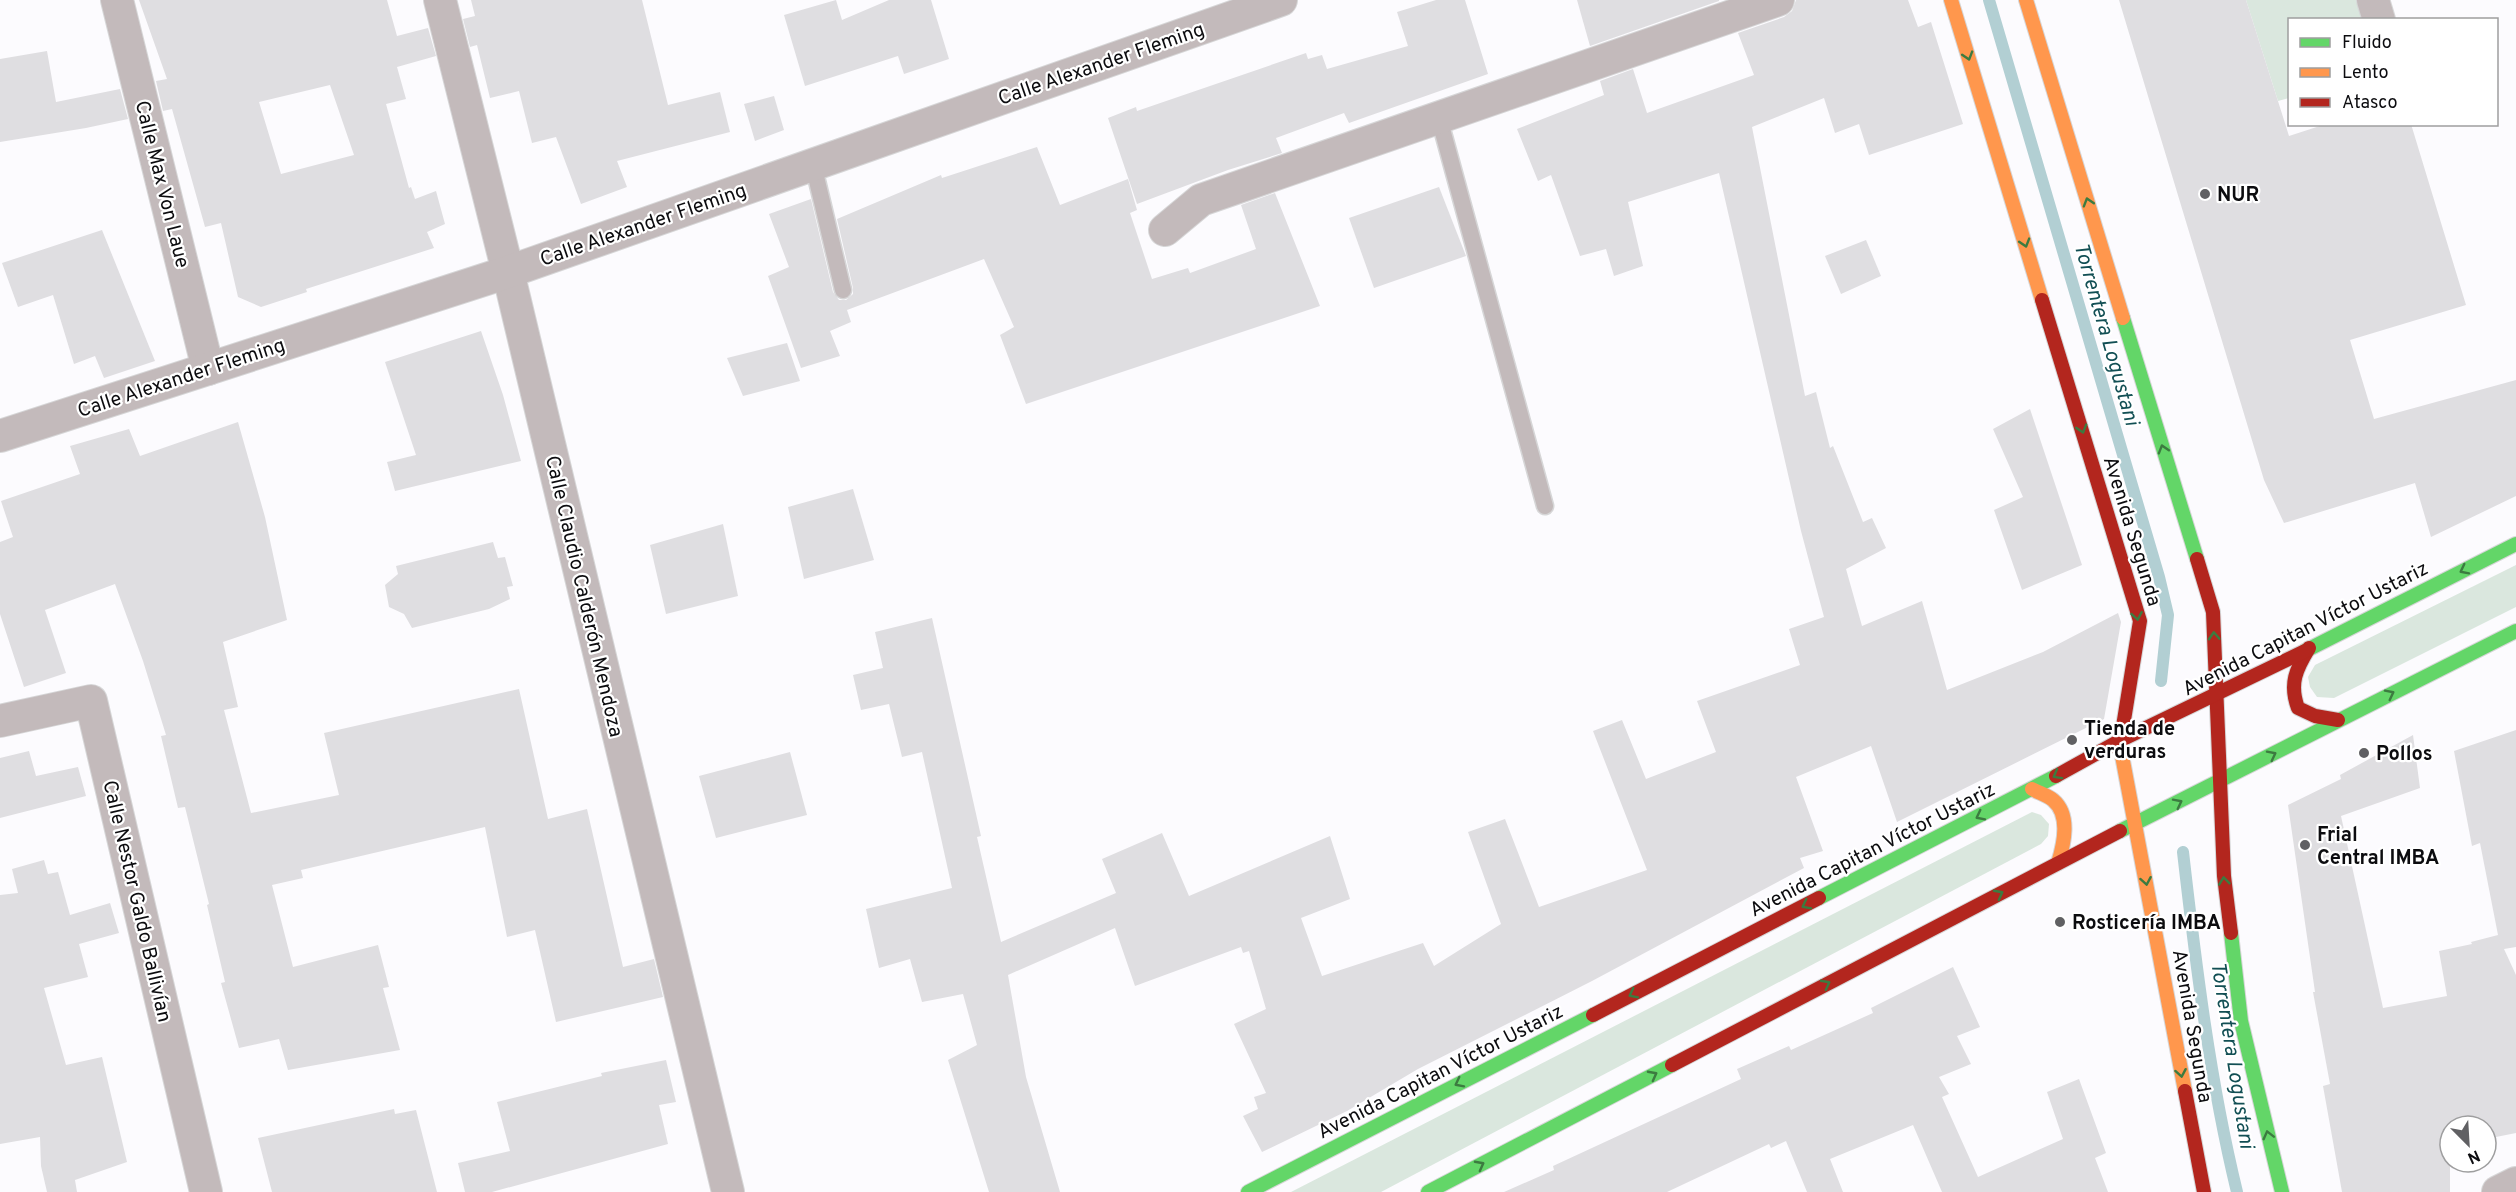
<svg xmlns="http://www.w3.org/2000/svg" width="2516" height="1192" viewBox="0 0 2516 1192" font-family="Overpass,sans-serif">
<rect width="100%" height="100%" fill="#fcfbfe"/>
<!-- grass -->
<g fill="#dae7de">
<path d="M2246,0H2356L2362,19L2290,20L2289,98L2278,101Z"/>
<path d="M2516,565V607L2334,698L2317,697L2310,687L2308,677L2315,665Z"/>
<path d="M2032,812L2041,815L2049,824L2048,836L2041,844L1381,1192H1291Z"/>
</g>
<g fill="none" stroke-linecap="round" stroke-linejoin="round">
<!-- stream -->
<g stroke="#b2cfd3" stroke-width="12">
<path d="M1989,0L2159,577L2168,615L2161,681"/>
<path d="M2183,852C2196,966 2210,1081 2237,1192"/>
</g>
</g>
<!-- building -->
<g fill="#dfdee1" fill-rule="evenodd">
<path d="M139,0H387L397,36L428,28L436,56L397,67L406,99L386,104L409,188L411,187L415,199L436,191L445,224L427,232L434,248L306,289L307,292L261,307L238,297L221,223L205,227L172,109L163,111L156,81L167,79ZM330,85L354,155L281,174L259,102Z"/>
<path d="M471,0H642L668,105L720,92L730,132L617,161L627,187L581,204L556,137L532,143L519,91L490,98L477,45L470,47L463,19L475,16Z"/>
<path d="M836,0L842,20L889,0H931L949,59L904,74L898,56L805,86L784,15Z"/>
<path d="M1436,0H1465L1488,74L1349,123L1344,113L1276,138L1282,153L1228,170L1137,204L1108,118L1136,107L1137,111L1306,53L1308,59L1322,55L1327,69L1408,46L1397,12Z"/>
<path d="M1577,0H1719V1L1590,46Z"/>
<path d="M1796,0H1908L1918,27L1931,22L1963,124L1869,155L1859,124L1835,133L1824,98L1752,127L1805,396L1816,392L1830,448L1833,446L1863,522L1872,518L1886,548L1846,569L1862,626L1922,601L1947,690L2043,652L2118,613L2121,622L2104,719L1897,822L1871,746L1796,777L1823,851L1800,858L1804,868L1592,981L1418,1069L1347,1111L1262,1152L1243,1116L1258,1109L1254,1097L1266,1093L1234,1024L1266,1009L1249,951L1243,953L1241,947L1135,986L1115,928L1008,975L1026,1077L1060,1192H989L948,1060L977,1045L963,994L922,1002L910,959L879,968L866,909L952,888L922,752L902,757L889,704L861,710L853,675L883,668L875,632L932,618L981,836L977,837L1001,942L1116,893L1102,859L1162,833L1189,896L1330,836L1350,899L1301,918L1322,976L1423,943L1434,966L1501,924L1468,832L1505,819L1539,907L1647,870L1593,731L1622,720L1646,779L1716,752L1697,701L1800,665L1789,629L1824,617L1801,531L1719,173L1628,202L1643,266L1614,276L1606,249L1580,256L1551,175L1538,181L1517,129L1604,95L1600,81L1633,69L1647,113L1754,75L1738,33L1784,17L1792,11Z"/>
<path d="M2119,0H2246L2289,136L2326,124H2411L2466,305L2350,340L2374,419L2516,380V496L2431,537L2415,483L2284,523L2264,480Z"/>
<path d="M47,51L56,102L120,89L128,119L86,128L0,142V59Z"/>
<path d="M774,96L784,130L755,141L744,104Z"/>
<path d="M1037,147L1060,205L1128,179L1137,210L1130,213L1152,279L1188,268L1190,273L1256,249L1241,205L1275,193L1320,306L1026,404L1000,335L1014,327L984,259L847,310L851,322L830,331L840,356L801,368L768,276L789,267L769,214L811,199L833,292L839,300H846L853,294V288L837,219L941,175L942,178Z"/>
<path d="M1439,187L1466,256L1374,288L1349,218Z"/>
<path d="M102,230L155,361L104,378L95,356L74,364L53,295L18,307L2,263Z"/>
<path d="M1866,240L1881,276L1841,294L1825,256Z"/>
<path d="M481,331L503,395L521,461L395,491L387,462L416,455L385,362Z"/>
<path d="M787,343L800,381L743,396L727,358Z"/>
<path d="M2030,409L2082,565L2022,590L1994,510L2023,497L1993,429Z"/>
<path d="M238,422L265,517L287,620L223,642L238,707L224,710L251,813L339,795L324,733L519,689L548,819L587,809L623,967L654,959L663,997L556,1022L535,930L507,937L485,827L301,870L303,878L272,885L293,967L378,945L389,987L383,988L400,1050L288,1070L279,1039L239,1048L221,983L225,982L207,905L209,904L185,807L178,808L161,736L166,735L143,661L115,584L45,610L66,673L24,687L0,614V542L13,537L1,501L80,474L70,446L129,429L140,456Z"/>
<path d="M853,489L874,560L804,579L788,507Z"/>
<path d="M723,524L738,596L666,614L650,545Z"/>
<path d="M493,542L498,558L505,557L513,586L507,587L510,599L489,609L412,628L404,614L389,607L385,585L398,574L396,566Z"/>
<path d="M2516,730V947L2504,949L2516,975V1133L2486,1139V1126H2450V1192H2342L2323,1086L2330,1084L2313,992H2315L2288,805L2341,779L2340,775L2413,735L2420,788L2341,816L2383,1008L2447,996L2439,951L2472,944L2471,942L2498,935L2480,843L2472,846L2454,751Z"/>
<path d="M29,751L36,776L78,767L86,796L0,818V758Z"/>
<path d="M790,752L807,815L716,838L699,776Z"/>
<path d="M44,860L48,874L58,872L70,915L110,903L119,933L79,944L88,977L44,988L66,1065L102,1057L127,1162L75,1180L77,1192H47L41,1166L40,1137L0,1144V895L18,893L12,869Z"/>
<path d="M1953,967L1980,1027L1957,1036L1971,1064L1939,1077L1949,1094L1942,1097L1978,1177L2063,1139L2047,1092L2079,1079L2106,1153L2095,1158L2108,1192H1942L1913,1125L1830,1159L1843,1192H1807L1786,1141L1771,1148L1769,1144L1667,1192H1504L1554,1170L1553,1166L1741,1079L1737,1069L1789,1046L1791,1050L1873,1013L1871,1008Z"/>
<path d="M666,1060L676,1102L659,1105L668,1144L492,1192H465L458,1163L510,1151L497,1102L602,1076L601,1073Z"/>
<path d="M394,1109L395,1114L416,1110L437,1192H272L258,1138Z"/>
</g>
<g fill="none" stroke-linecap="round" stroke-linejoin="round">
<defs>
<g id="lane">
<path d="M1439,118L1545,506"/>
<path d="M813,164L843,290"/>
</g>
<g id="street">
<path d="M117,0L208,369"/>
<path d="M440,0L508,272L728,1192"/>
<path d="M2373,0L2379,20"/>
<path d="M1165,230L1201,200L1778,0"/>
<path d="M0,436L508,272L1281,0"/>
<path d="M0,721L91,701L206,1192"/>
<path d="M2498,1192L2516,1183"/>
</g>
<g id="fast">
<path d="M2123,318L2197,559"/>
<path d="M2305,651L2516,544"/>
<path d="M2120,831L2516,631"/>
<path d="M1819,898L2056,776"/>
<path d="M2231,933L2241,1021L2282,1192"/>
<path d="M1248,1192L1593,1015"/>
<path d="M1428,1192L1672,1065"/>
</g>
<g id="slow">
<path d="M1951,0L2042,300"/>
<path d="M2026,0L2123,318"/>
<path d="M2120,745L2185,1091"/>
<path d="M2032,789C2039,793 2047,795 2053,800C2071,815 2064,844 2058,863"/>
</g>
<g id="jam">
<path d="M2042,300L2140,621L2120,745"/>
<path d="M2197,559L2213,612L2224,876L2231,933"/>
<path d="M2309,648C2296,669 2289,684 2298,708L2315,716L2338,720"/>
<path d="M2056,776L2119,741L2305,651"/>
<path d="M1593,1015L1819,898"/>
<path d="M1672,1065L2120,831"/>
<path d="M2185,1091L2204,1192"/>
</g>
</defs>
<!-- lane casing -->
<use href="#lane" stroke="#d6d6d7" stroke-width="19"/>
<!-- street casing -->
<use href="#street" stroke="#d6d6d7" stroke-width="34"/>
<!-- fast casing -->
<use href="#fast" stroke="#d6d6d7" stroke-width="16"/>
<!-- slow casing -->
<use href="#slow" stroke="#d6d6d7" stroke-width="16"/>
<!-- jam casing -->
<use href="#jam" stroke="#d6d6d7" stroke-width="16"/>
<!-- lane -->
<use href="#lane" stroke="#c3babb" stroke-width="16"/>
<!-- street -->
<use href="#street" stroke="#c3babb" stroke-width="32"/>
<!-- fast -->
<use href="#fast" stroke="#63d668" stroke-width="14"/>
<!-- slow -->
<use href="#slow" stroke="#ff974d" stroke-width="14"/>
<!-- jam -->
<use href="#jam" stroke="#b3261e" stroke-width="14"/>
</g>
<!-- one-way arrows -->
<defs><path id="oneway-chevron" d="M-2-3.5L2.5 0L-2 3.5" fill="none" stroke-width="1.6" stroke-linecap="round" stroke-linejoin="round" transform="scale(1.5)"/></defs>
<g stroke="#3c7b40">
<use href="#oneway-chevron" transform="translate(1968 56) rotate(73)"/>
<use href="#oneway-chevron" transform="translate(2088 202) rotate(-107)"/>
<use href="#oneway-chevron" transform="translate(2025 243) rotate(73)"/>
<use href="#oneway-chevron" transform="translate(2082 429) rotate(73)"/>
<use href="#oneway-chevron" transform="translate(2163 449) rotate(-107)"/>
<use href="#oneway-chevron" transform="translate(2464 570) rotate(153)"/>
<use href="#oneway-chevron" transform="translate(2137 616) rotate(80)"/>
<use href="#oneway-chevron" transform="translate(2214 636) rotate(-93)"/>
<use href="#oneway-chevron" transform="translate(2390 694) rotate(-27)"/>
<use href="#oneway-chevron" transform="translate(2272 755) rotate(-27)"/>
<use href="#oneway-chevron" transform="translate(2057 775) rotate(151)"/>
<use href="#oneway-chevron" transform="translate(2178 803) rotate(-27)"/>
<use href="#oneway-chevron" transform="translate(1980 816) rotate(153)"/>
<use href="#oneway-chevron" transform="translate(2146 881) rotate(80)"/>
<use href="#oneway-chevron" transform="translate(2224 881) rotate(-96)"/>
<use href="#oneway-chevron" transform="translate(1999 894) rotate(-28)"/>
<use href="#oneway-chevron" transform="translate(1806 905) rotate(153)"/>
<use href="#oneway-chevron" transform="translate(1826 984) rotate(-28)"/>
<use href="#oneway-chevron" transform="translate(1633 994) rotate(153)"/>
<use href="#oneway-chevron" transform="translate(2181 1073) rotate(80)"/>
<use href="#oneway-chevron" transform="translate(1653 1075) rotate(-28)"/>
<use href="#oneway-chevron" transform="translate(1459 1083) rotate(153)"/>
<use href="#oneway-chevron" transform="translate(2268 1135) rotate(-104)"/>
<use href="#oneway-chevron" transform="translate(1480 1165) rotate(-28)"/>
</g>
<!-- markers -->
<g fill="#606063" stroke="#fff" stroke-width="2">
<circle cx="2205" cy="194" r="6"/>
<circle cx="2072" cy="740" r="6"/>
<circle cx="2364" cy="753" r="6"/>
<circle cx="2305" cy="845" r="6"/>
<circle cx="2060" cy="922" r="6"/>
</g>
<g text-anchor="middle" stroke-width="4.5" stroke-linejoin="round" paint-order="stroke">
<!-- street labels -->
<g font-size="20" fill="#0c0c0f" stroke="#fff">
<text transform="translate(1101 63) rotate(-19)" y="7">Calle Alexander Fleming</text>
<text transform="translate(163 184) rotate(76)" y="7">Calle Max Von Laue</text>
<text transform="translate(643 224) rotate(-19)" y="7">Calle Alexander Fleming</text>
<text transform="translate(181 377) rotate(-18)" y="7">Calle Alexander Fleming</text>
<text transform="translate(2133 531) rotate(73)" y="7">Avenida Segunda</text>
<text transform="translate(585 596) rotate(77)" y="7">Calle Claudio Calderón Mendoza</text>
<text transform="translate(2305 628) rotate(-27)" y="7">Avenida Capitan Víctor Ustariz</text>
<text transform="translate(1872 849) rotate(-27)" y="7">Avenida Capitan Víctor Ustariz</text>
<text transform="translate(138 901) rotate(77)" y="7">Calle Nestor Galdo Ballivían</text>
<text transform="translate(2193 1026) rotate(80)" y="7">Avenida Segunda</text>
<text transform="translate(1440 1071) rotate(-27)" y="7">Avenida Capitan Víctor Ustariz</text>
</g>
<!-- poi labels -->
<g font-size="20" font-weight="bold" fill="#0c0c0f" stroke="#fff" text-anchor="start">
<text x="2217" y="201">NUR</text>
<text x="2084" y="735">Tienda de<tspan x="2084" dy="23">verduras</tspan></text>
<text x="2376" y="760">Pollos</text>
<text x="2317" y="841">Frial<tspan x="2317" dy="23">Central IMBA</tspan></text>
<text x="2072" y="929">Rosticería IMBA</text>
</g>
<!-- water labels -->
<g font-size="21" font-style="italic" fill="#124f54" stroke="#fff">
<text transform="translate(2107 334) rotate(74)" y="7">Torrentera Logustani</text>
<text transform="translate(2233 1055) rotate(81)" y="7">Torrentera Logustani</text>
</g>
</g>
<!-- legend -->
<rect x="2288" y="18" width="210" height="108" fill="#ffffff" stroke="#9e9e9f" stroke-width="1.5"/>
<rect x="2300" y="38" width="30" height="9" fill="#63d668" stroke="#9e9e9f" stroke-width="1.5"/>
<text x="2342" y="48" font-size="18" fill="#0c0c0f">Fluido</text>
<rect x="2300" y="68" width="30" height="9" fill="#ff974d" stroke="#9e9e9f" stroke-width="1.5"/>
<text x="2342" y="78" font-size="18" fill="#0c0c0f">Lento</text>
<rect x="2300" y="98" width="30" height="9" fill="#b3261e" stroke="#9e9e9f" stroke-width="1.5"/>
<text x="2342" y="108" font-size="18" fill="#0c0c0f">Atasco</text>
<!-- north arrow -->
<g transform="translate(2468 1144) rotate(156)"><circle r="28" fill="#ffffff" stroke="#9e9e9f" stroke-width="1.5"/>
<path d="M0-4.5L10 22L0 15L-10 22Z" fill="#606063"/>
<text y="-9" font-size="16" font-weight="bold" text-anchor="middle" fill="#0c0c0f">N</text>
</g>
</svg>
